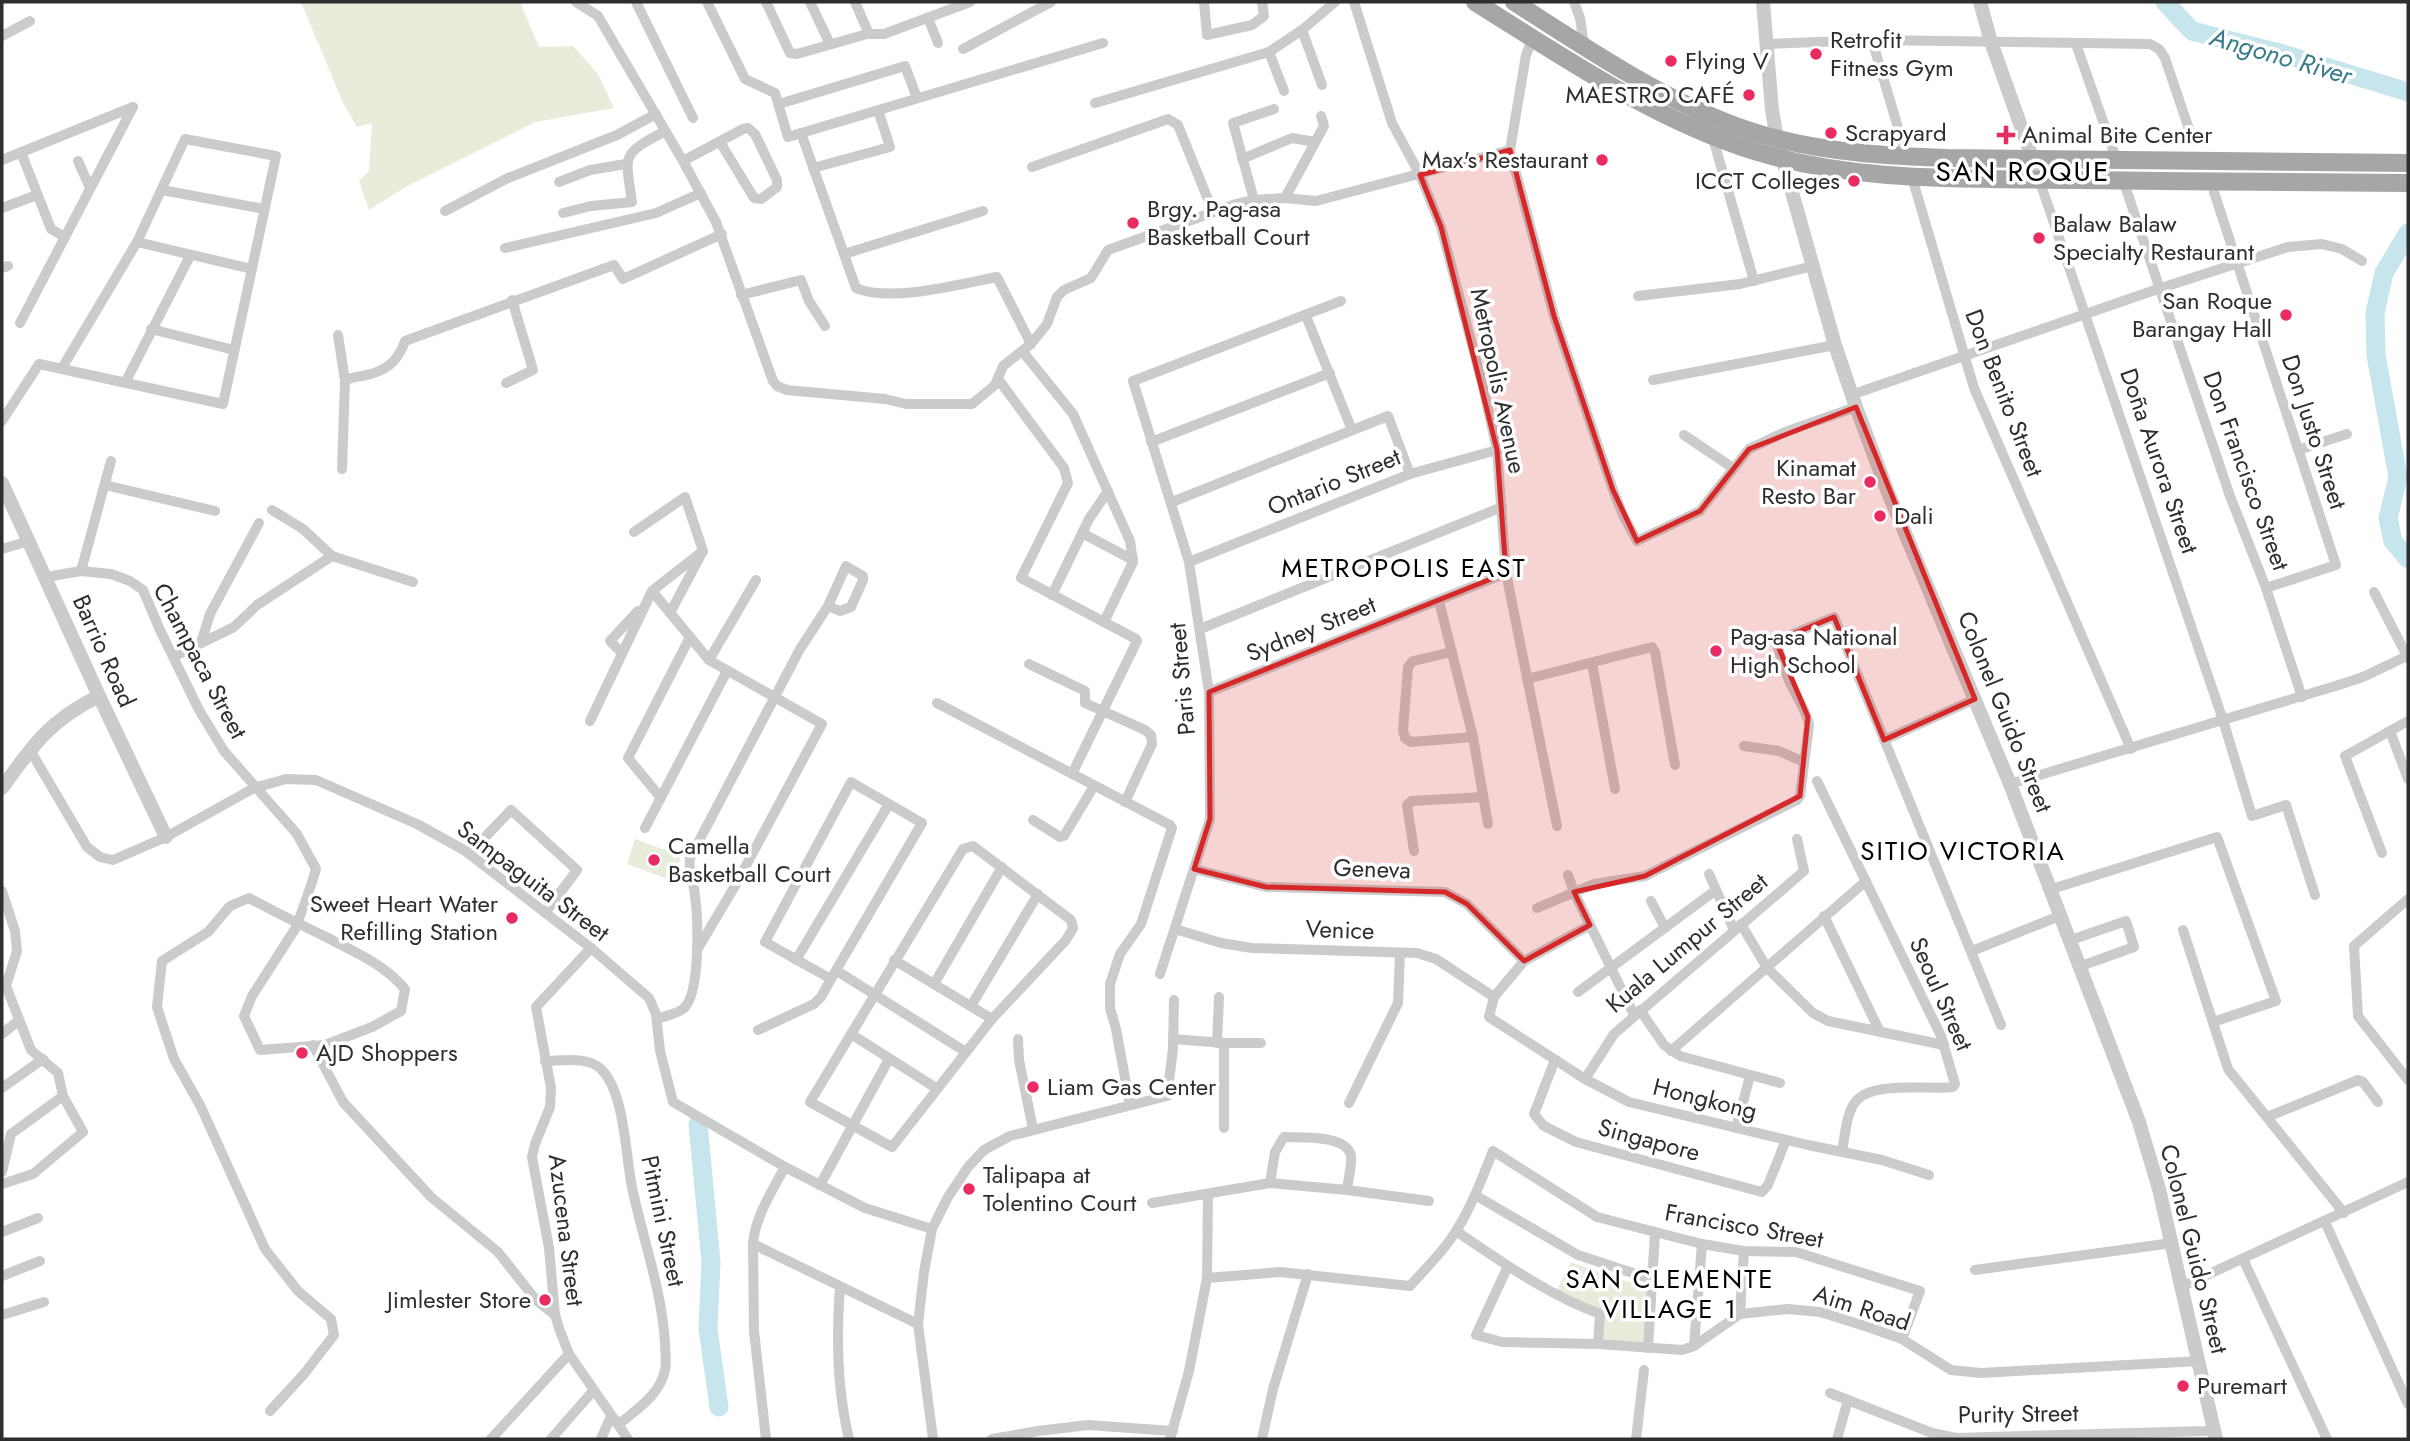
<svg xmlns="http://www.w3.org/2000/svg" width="2410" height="1441" viewBox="0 0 2410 1441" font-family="Jost,sans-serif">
<rect width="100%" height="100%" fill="#fff"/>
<!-- green -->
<g fill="#e7ecdb">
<path d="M301,2H520L539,47L573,46L598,74L614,108L535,122L407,186L369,210L359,181L369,171L372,123L357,127L343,103Z"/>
<path d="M635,839L681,856L673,881L627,864Z"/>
<path d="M1571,1262L1618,1279L1646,1286V1343L1608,1341L1603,1338L1604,1311L1556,1292Z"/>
</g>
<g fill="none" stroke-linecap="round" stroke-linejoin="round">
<!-- river -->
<g stroke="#c6e5ec" stroke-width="19">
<path d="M2165,2L2192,31L2283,54L2408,92"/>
<path d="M2408,233L2384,273L2375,313L2376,355L2398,477L2388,518L2393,541L2408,559"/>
<path d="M698,1124L711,1262L708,1329L719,1407"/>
</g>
<!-- minor -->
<g stroke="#cbcbcb" stroke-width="10">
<path d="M576,2L598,16L683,161L716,222L773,381L777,386L787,390L885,399L906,404H972L995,385L1003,366L1031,344L1047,324L1057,297L1064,290L1091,278L1108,250L1236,204L1254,200L1285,198L1316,201L1510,150"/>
<path d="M636,2L693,118"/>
<path d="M707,2L745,79L775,93L788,137L1103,43"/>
<path d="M766,2L790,53L797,54L867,34H884L970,2"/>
<path d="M810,2L830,44"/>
<path d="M855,2L869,34"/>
<path d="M1204,2L1207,35L1252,25L1264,16L1262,2"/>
<path d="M1354,2L1392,123L1420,175L1441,227L1482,383L1497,450L1506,573L1557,826"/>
<path d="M1574,2L1580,18L1584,45"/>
<path d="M928,18L938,43"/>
<path d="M1302,30L1322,85"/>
<path d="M2,36L30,21"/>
<path d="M1533,38L1526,55L1510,150L1554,316L1613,490L1623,515L1637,541L1700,511L1749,449L1785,432L1856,407"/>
<path d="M1872,40L1907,158"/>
<path d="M1767,44L1872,40L2150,44L2159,49L2165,58L2193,141"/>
<path d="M2076,44L2117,161"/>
<path d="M963,49L1051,2"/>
<path d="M1269,52L1284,91"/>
<path d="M1095,103L1269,52L1302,30L1335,2"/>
<path d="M779,104L905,66L917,98"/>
<path d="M801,133L856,288C889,303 961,284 997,277L1031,344"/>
<path d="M1712,135L1754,281"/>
<path d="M21,152L51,229L65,237"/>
<path d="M1242,159L1292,138L1315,142"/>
<path d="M2,160L133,107"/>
<path d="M78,161L90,188"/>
<path d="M683,161L743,129L748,128L755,134L777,180V187L761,199L754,198L720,142"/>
<path d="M1032,167L1168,119L1178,125L1213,212"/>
<path d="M813,168L890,147L878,110"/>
<path d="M1911,174L1974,388L2131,749"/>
<path d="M2039,179L2223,720L2252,816L2286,805L2315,895"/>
<path d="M2123,180L2230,496L2266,588L2302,697"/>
<path d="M559,182L590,170L626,164"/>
<path d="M162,190L264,209"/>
<path d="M2214,192L2336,565L2266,588"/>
<path d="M1285,198L1324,126L1321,116"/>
<path d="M1254,200L1233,123L1274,109"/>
<path d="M2,208L37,195"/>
<path d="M445,211L508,178L617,135L656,114"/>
<path d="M563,213L591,206L632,202C625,153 621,155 665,131"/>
<path d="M137,242L252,269"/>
<path d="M505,248L639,217L656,213L701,193"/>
<path d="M844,254L983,211"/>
<path d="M2,268L8,266"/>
<path d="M741,295L801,280L809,301L825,326"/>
<path d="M1638,296L1740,284L1813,266"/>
<path d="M1306,316L1352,430"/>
<path d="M20,323L133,107"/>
<path d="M151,329L234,350"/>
<path d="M338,335L345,381"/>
<path d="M1023,352L1073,414L1130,541L1133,562L1104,622"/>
<path d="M998,379L1064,468L1068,483L1021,578L1136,639L1137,641L1072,774"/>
<path d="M1653,380L1835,345"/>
<path d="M126,381L190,256"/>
<path d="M506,383L533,370L512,300"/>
<path d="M1851,395L2158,289L2288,247L2322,244L2342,249L2362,261"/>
<path d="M2,421L39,364L223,404L276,156L185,139L137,242L62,368"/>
<path d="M1684,435L1733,468"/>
<path d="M1151,442L1330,373"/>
<path d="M2298,450L2347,434"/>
<path d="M342,469L345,381C351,377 355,377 362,376C385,372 398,362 405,341L614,265L623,279L722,234"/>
<path d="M105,485L215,511"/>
<path d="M1172,502L1388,416L1410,474"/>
<path d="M272,510L303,529L332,556L413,582"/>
<path d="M634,532L685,497L703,551L670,613"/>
<path d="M1082,533L1133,560"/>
<path d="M2,549L29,541"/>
<path d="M1189,562L1410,474L1497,450"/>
<path d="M81,571L111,461"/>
<path d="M46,577L81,571L111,574L130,581L143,590L160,630L199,710L224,751L297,834L316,869C310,890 303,909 295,929L252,996L244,1016L260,1050L325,1045L372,1027L401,1011L405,989C384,964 356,953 328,938C301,925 275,912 249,898L230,906L208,932L162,961L157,1007L174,1059L201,1107L265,1249L298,1291L331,1319L334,1335L304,1374L270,1411"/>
<path d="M652,591L709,660L822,724L735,886L697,950"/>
<path d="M2374,592L2408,658"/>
<path d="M1052,595L1089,519L1108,491"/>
<path d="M1439,601L1473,737L1488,824"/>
<path d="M1200,629L1502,507"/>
<path d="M201,643L210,614L259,523"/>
<path d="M1452,652L1413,661L1408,667L1403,730L1405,738L1411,742L1473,737"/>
<path d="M622,653L610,641L638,611"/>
<path d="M173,657L234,627L257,605L332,556"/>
<path d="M709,660L756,580"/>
<path d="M1592,663L1615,789"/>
<path d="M1029,664L1085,691V703L1145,730L1151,735L1152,744L1125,802"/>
<path d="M1527,679L1652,647L1655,652L1675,765"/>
<path d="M1209,692L1506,573"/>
<path d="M937,703L1170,825L1172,828L1141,924L1120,954L1110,984V1008L1116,1029L1130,1105"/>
<path d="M590,721L652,591L703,551"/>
<path d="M2390,731L2408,779"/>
<path d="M1884,740L1975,699"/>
<path d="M1744,746L1779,751L1804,762"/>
<path d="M30,750L87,847L100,857L113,860L166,837L254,788L286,779L316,780L417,824L464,850L591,948L649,998L656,1014L660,1051L673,1102L785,1167L865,1208L932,1229"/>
<path d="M1817,781L1941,1036L1955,1084L1953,1087C1929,1090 1875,1081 1857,1100C1846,1111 1845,1137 1842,1152"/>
<path d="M851,782L922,823L831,979L765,942Z"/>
<path d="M2010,784L2342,684L2363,677L2407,656"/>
<path d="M661,798L628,758L690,637"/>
<path d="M1033,820L1060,837L1064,836L1094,786"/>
<path d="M645,828L727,671"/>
<path d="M973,846L1071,920L1073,928L1066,940L992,1019L892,1147L810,1102L963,849Z"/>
<path d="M1414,851L1407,805L1412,801L1483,797"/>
<path d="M2382,853L2345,756L2408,721"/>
<path d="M469,854L511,810L577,870L545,913"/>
<path d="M1194,869L1266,887L1445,892L1467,904L1524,961"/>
<path d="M1709,874L1734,930"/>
<path d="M1568,875L1574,892L1634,1015"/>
<path d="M2052,889L2217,837L2276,1001L2213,1022"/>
<path d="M2,891L15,931L17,951L6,986L31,1050L58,1073L63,1096L83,1132L33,1174L2,1184"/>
<path d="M2408,899L2354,946L2358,1016L2408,1080"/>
<path d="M1651,901L1665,928"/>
<path d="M1537,908L1594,884L1645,876L1797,800L1800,796L1809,725C1807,712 1799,701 1793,689C1785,674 1781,657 1776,641L1834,617L2001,1025"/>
<path d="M1824,916L1880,1032"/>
<path d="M1741,924L1767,968L1813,1013L1828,1021L1944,1045"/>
<path d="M1590,925L1524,961L1494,997L1489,1017L1585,1079L1629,1102L1808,1145L1882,1160L1929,1175"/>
<path d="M1175,929L1221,943L1252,948L1417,953L1436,959L1494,997"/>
<path d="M2183,930L2228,1069L2344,1213"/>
<path d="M2071,940L2126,921L2134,947L2081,966"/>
<path d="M591,948L536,1007L551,1088L550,1107L535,1144L532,1157L549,1248L555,1315L560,1331L569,1354L628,1439"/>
<path d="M1972,951L2062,915"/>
<path d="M796,960L889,804"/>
<path d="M894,960L992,1019"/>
<path d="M837,971L966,1052"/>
<path d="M1160,974L1210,819L1209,692L1189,562L1133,381L1341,301"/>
<path d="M934,984L1002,867"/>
<path d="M1578,992L1716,890"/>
<path d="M971,1006L1038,894"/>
<path d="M1640,1010L1664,1045L1680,1056L1780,1083"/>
<path d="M657,1019C665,1016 676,1014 683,1009C701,995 698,918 695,896C694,882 688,872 690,858L800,649L828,606L846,566L863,576V580L851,607L840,611L828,606"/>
<path d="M758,1030L814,1004L821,997L831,979"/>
<path d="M2,1034L18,1021"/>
<path d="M851,1034L936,1088"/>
<path d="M1018,1039L1019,1060L1033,1129"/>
<path d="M1173,1039L1224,1043H1261"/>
<path d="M1217,1043L1219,997"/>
<path d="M313,1045L343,1102L431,1197L498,1252L536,1300L555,1315"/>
<path d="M1671,1051L1866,881"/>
<path d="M1555,1060L1534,1114L1544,1126L1576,1142L1762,1192L1768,1185L1786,1140"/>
<path d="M545,1061C562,1061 588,1056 601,1069C626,1094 625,1158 633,1192C644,1242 662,1292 665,1343C665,1352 667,1361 665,1370C660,1395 637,1409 618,1425"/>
<path d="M1585,1079L1614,1034L1804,871L1797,839"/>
<path d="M2,1088L43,1059"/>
<path d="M1349,1103L1398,1003L1400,953"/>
<path d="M2267,1117L2358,1080L2363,1082L2378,1102"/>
<path d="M1224,1128V1043"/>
<path d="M1736,1128L1750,1076"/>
<path d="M2,1172L11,1134L63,1096"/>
<path d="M1270,1183L1275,1152L1284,1137C1301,1138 1347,1134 1351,1156C1352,1166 1348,1180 1347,1190"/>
<path d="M820,1185L889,1059"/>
<path d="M1475,1195L1578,1255L1651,1279"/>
<path d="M1152,1203L1270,1183L1347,1190L1429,1201"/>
<path d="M2325,1222L2408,1404"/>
<path d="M1456,1231C1502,1262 1548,1295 1600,1314L1598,1344"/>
<path d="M2,1232L38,1218"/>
<path d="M753,1244L918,1324"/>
<path d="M2243,1259L2327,1439"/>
<path d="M1508,1266L1476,1335L1502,1342L1598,1344L1682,1350L1694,1346L1740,1314L1788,1309L1820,1312L1868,1327L1902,1339L1951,1370L1981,1373L2199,1361"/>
<path d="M1975,1270L2172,1243"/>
<path d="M2,1276L40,1261"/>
<path d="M1207,1278L1280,1272L1410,1286C1426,1268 1444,1251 1456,1231C1472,1206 1482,1178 1493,1151L1597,1217L1702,1244L1744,1251L1796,1252L1920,1291L1902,1339"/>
<path d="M840,1287C836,1338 837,1389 849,1439"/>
<path d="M2181,1287L2408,1182"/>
<path d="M1740,1314L1744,1251"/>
<path d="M2,1315L44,1302"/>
<path d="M1694,1346L1702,1244"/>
<path d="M1648,1348L1655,1233"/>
<path d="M1830,1393L1932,1433L1956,1438L2206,1431L2213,1428"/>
<path d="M491,1439L569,1354"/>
<path d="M551,1439L593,1391"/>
<path d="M601,1439L611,1416"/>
<path d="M766,1439L754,1331L753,1244C755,1217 772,1191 785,1167"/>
<path d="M933,1439L918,1324L924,1272L932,1229L948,1197L968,1167L984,1150L1010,1136L1167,1096L1173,1049L1174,1000"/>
<path d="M992,1439L1038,1431L1088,1425L1173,1431"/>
<path d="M1170,1439L1189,1371L1207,1278L1208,1194"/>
<path d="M1262,1439L1273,1389L1308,1274"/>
<path d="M1636,1439L1644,1370"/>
<path d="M1837,1439L1848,1400"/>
</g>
<!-- tertiary -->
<g stroke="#cbcbcb" stroke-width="14">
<path d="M1763,2L1772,110L1777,139L1835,345L1856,407L1887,490L2010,784L2139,1122L2159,1189L2216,1439"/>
<path d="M1980,2L1991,42L2035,166"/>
<path d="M2,483L99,696L166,837"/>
<path d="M2,788C33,745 50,720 99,696"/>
</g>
<!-- primary -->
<g stroke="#a6a6a6" stroke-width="18">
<path d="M1475,2C1563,57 1653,119 1754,151C1858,183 1967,178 2075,180C2186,181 2297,183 2408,183"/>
<path d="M1514,2C1593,52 1686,117 1778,139C1834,153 1891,156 1947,158L2408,163"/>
</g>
</g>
<!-- marked area -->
<path fill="#d62828" fill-opacity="0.2" stroke="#d62828" stroke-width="5" stroke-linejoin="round" d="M1510,150L1554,316L1613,490L1637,541L1700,511L1749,449L1856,407L1975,699L1884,740L1834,617L1776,641L1808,717L1800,796L1645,876L1574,892L1590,925L1524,961L1467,904L1445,892L1266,887L1194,869L1210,819L1209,692L1506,573L1497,450L1441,227L1420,175Z"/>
<!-- markers -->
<g fill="#e92b61" stroke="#fff" stroke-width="2.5">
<circle cx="1816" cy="54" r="7"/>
<circle cx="1671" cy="61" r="7"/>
<circle cx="1749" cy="95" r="7"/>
<circle cx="1831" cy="133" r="7"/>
<path d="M2002.5 124.5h7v7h7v7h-7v7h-7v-7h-7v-7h7z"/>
<circle cx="1602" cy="160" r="7"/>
<circle cx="1854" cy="181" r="7"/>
<circle cx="1133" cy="223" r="7"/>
<circle cx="2039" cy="238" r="7"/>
<circle cx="2286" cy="315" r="7"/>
<circle cx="1870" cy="482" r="7"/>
<circle cx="1880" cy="516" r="7"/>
<circle cx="1716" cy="651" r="7"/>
<circle cx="654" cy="860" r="7"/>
<circle cx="512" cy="918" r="7"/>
<circle cx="302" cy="1053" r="7"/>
<circle cx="1033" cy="1087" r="7"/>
<circle cx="969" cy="1189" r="7"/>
<circle cx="545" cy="1300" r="7"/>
<circle cx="2183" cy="1386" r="7"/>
</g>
<g text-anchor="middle" stroke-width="7" stroke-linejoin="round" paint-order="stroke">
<!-- poi labels -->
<g font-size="24" fill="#2e2e2e" stroke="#fff" text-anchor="start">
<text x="1830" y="48">Retrofit<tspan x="1830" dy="28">Fitness Gym</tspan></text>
<text x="1685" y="69">Flying V</text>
<text x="1735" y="103" text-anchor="end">MAESTRO CAFÉ</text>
<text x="1845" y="141">Scrapyard</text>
<text x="2022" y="143">Animal Bite Center</text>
<text x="1588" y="168" text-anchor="end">Max's Restaurant</text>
<text x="1840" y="189" text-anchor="end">ICCT Colleges</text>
<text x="1147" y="217">Brgy. Pag-asa<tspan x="1147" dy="28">Basketball Court</tspan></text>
<text x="2053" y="232">Balaw Balaw<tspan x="2053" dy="28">Specialty Restaurant</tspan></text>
<text x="2272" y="309" text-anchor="end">San Roque<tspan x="2272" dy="28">Barangay Hall</tspan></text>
<text x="1856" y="476" text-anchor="end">Kinamat<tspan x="1856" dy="28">Resto Bar</tspan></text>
<text x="1894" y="524">Dali</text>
<text x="1730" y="645">Pag-asa National<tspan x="1730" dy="28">High School</tspan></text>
<text x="668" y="854">Camella<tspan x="668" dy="28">Basketball Court</tspan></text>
<text x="498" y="912" text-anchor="end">Sweet Heart Water<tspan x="498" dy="28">Refilling Station</tspan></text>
<text x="316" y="1061">AJD Shoppers</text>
<text x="1047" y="1095">Liam Gas Center</text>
<text x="983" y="1183">Talipapa at<tspan x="983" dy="28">Tolentino Court</tspan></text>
<text x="531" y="1308" text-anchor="end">Jimlester Store</text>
<text x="2197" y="1394">Puremart</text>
</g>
<!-- street labels -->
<g font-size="24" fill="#2e2e2e" stroke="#fff">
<text transform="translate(1498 381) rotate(78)" y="8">Metropolis Avenue</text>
<text transform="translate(2004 393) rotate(69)" y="8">Don Benito Street</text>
<text transform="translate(2314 432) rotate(72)" y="8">Don Justo Street</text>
<text transform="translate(2159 461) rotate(71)" y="8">Doña Aurora Street</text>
<text transform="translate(2246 471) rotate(70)" y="8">Don Francisco Street</text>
<text transform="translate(1334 482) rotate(-22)" y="8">Ontario Street</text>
<text transform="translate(1311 629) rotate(-22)" y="8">Sydney Street</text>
<text transform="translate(104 651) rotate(66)" y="8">Barrio Road</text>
<text transform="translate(200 661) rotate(62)" y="8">Champaca Street</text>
<text transform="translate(1182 679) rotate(-95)" y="8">Paris Street</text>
<text transform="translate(2005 712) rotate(68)" y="8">Colonel Guido Street</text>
<text transform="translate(1372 869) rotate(2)" y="8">Geneva</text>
<text transform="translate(533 881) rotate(37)" y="8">Sampaguita Street</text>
<text transform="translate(1340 930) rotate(2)" y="8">Venice</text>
<text transform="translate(1687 943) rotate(-40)" y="8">Kuala Lumpur Street</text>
<text transform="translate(1941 994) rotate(66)" y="8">Seoul Street</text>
<text transform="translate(1705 1099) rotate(14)" y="8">Hongkong</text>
<text transform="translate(1649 1140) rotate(15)" y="8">Singapore</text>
<text transform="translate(663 1221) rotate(78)" y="8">Pitmini Street</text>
<text transform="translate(1744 1226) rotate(10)" y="8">Francisco Street</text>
<text transform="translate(566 1230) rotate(83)" y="8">Azucena Street</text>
<text transform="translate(2194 1249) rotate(76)" y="8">Colonel Guido Street</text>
<text transform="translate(1862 1308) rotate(18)" y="8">Aim Road</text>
<text transform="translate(2018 1414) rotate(-1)" y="8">Purity Street</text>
</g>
<!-- water labels -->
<g font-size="26" font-style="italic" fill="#387c8b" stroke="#fff">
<text transform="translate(2281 56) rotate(16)" y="9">Angono River</text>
</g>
<!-- neighbourhood labels -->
<g font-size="26" letter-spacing="2" fill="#000" stroke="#fff">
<text x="1404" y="577">METROPOLIS EAST</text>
<text x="1963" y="860">SITIO VICTORIA</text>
<text x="1670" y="1288">SAN CLEMENTE<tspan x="1670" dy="30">VILLAGE 1</tspan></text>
</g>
<!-- quarter labels -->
<g font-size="28" letter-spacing="2" fill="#000" stroke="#fff">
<text x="2023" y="181">SAN ROQUE</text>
</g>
</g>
<!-- border -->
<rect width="2410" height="1441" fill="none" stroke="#2e2e2e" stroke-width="7"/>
</svg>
